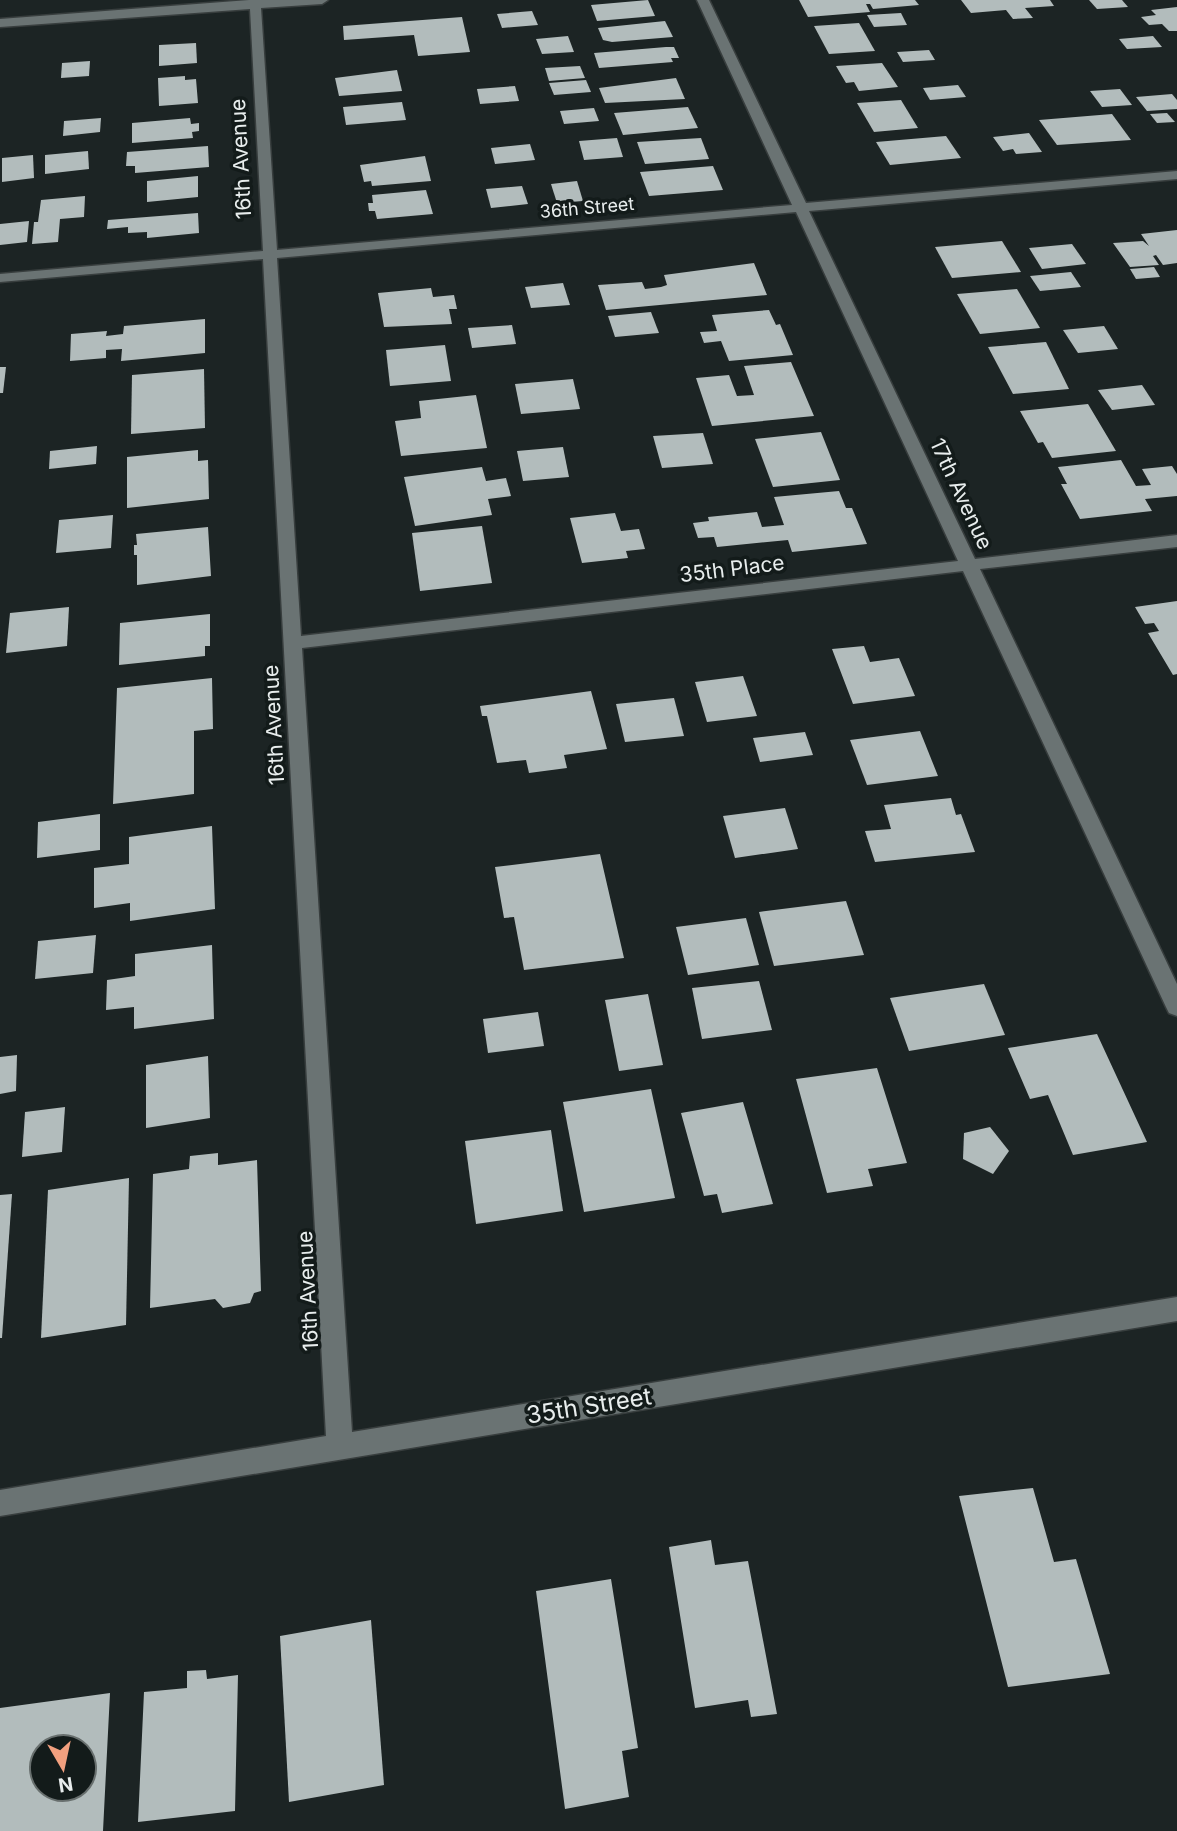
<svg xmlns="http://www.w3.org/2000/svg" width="1177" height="1831" viewBox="0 0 1177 1831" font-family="Inter,sans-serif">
<rect width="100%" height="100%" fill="#1c2424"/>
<!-- building -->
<g fill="#b2bcbc" fill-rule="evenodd">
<path d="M648,0L655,16L597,21L591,5Z"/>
<path d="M799,0H915L919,5L873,9L870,4H866L870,12L808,17Z"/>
<path d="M961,0H1050L1054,6L1025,8L1033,18L1013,19L1006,10L971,13Z"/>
<path d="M1089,0H1122L1128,7L1097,9Z"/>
<path d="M1177,7V31H1169L1162,24L1149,25L1141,17L1156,15L1151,10Z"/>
<path d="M532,11L538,25L502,28L497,14Z"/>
<path d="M901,13L907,25L874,27L867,15Z"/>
<path d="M462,17L470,52L418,56L414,35L344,40L343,26Z"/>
<path d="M665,21L673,37L612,42L603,40L598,28Z"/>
<path d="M859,23L875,51L829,54L814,26Z"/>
<path d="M568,36L574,52L542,54L536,39Z"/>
<path d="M1153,36L1162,47L1127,49L1119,39Z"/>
<path d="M196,43L197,63L159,66V45Z"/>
<path d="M666,47H674L679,58H671L673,62L599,68L594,53Z"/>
<path d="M929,50L935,60L903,62L897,52Z"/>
<path d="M90,61L89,76L61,78L62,63Z"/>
<path d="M882,63L898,87L859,91L854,82L846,83L836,66Z"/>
<path d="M580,66L585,78L549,81L545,68Z"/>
<path d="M397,70L402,91L339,96L335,78Z"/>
<path d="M185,76V80L196,79L198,103L159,106L158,78Z"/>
<path d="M676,78L685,99L605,103L599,88Z"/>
<path d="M586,80L591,92L554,95L549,83Z"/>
<path d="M958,85L966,97L930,100L923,88Z"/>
<path d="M515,86L519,101L480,104L477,89Z"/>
<path d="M1120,89L1132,105L1102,107L1090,91Z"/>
<path d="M1172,94L1177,100V109L1147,111L1136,97Z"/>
<path d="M901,100L918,128L874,132L857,103Z"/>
<path d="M402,102L406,120L346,125L343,107Z"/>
<path d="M688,107L698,128L623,135L614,113Z"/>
<path d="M594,108L599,121L564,124L560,111Z"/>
<path d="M1167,113L1175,122L1157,123L1150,114Z"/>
<path d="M1112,114L1131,140L1057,145L1039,120Z"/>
<path d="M101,118L100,132L63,136L64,121Z"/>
<path d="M190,118L191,124L199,123V131L192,132L193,138L132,143V123Z"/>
<path d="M1029,133L1042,152L1016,154L1013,149L1003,151L993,137Z"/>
<path d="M946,136L961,158L890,165L876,142Z"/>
<path d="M617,138L623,157L584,160L579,141Z"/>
<path d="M701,138L709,159L645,164L637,142Z"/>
<path d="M530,144L535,160L495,164L491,148Z"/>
<path d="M208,146L209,167L135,173V166H126L127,152Z"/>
<path d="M88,151L89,169L45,174V155Z"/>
<path d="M33,155L34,178L2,182V158Z"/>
<path d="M425,156L431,181L372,186L371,181L364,182L360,165Z"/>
<path d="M713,166L723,190L649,196L640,172Z"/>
<path d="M198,176V197L147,202V181Z"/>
<path d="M577,181L583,201L557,203L551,184Z"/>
<path d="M522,186L528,204L491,208L486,189Z"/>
<path d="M426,190L433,214L377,219L375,211H369L368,203H373L372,195Z"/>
<path d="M85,196L84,217L60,219L58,242L32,244L34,222H38L41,200Z"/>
<path d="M198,213L199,233L147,238V232L128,233V227L107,229L108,220Z"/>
<path d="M29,221L27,242L0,245V224Z"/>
<path d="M1177,230V263L1163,265L1156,255L1153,256L1159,265L1130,267L1113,243L1143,241L1149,246L1141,234Z"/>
<path d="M1002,241L1021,272L952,278L935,247Z"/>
<path d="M1072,244L1086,264L1042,269L1029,248Z"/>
<path d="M754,263L767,295L606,310L598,285L642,282L645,289L661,287L667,285L664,275Z"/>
<path d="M1154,267L1160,277L1136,279L1130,269Z"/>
<path d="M1071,272L1081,287L1040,291L1030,276Z"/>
<path d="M563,283L570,305L531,308L525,287Z"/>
<path d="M431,288L433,297L454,295L457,309H449L452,324L384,327L378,293Z"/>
<path d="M1017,289L1040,328L980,334L957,294Z"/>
<path d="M769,310L776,325L780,324L793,355L729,361L721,341L704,343L700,332L717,331L712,315Z"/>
<path d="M651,312L659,333L615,337L608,316Z"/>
<path d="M205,319V353L121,361L122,349L106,350V358L70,361L71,334L107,331L106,336L123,334L124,326Z"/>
<path d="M512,325L516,344L472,348L468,328Z"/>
<path d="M1104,326L1118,349L1078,353L1063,330Z"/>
<path d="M1046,342L1069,389L1013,394L988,347Z"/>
<path d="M445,345L451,381L390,386L386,350Z"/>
<path d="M791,362L814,416L712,426L696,378L729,375L737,396L754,395L744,366Z"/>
<path d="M0,367H6L3,393H0Z"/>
<path d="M204,369L205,428L131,434L132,375Z"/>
<path d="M573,379L580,409L521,414L515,384Z"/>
<path d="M1142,385L1155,405L1112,410L1098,390Z"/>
<path d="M476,395L487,448L401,456L395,421L421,418L419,401Z"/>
<path d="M1088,404L1116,451L1052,458L1043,442L1038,443L1020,411Z"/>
<path d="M821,432L840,480L773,487L755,439Z"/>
<path d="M703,433L713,464L662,468L653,436Z"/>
<path d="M97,446L96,464L49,469L50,451Z"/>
<path d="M563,447L569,477L523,481L517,451Z"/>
<path d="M198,450V461L208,460L209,499L127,508V457Z"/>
<path d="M1121,460L1136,486L1151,485L1142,469L1172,466L1177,474V496L1145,499L1152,511L1080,519L1061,484H1067L1058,467Z"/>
<path d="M482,467L486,481L506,478L511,496L488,499L492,515L415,526L404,477Z"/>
<path d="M839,491L846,508H852L867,544L792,552L788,540L717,547L714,537L698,538L693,523L709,521L708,517L757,512L762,527L784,525L774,497Z"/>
<path d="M615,513L621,531L639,529L645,549L626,551L628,558L582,563L570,518Z"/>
<path d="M113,515L111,548L56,553L59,520Z"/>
<path d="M482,526L492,583L420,591L412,533Z"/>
<path d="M208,527L211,576L137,585V555H134V545H137L136,534Z"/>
<path d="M1177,601V674L1173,675L1148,633L1159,631L1154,623L1145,624L1135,607Z"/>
<path d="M69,607L67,646L6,653L10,613Z"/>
<path d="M210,614V646H205V656L119,665L120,623Z"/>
<path d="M864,646L870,662L899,658L915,696L853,704L832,649Z"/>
<path d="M743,676L757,716L707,722L695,682Z"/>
<path d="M212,678L213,729L194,731V794L113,804L117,688Z"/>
<path d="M591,691L607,749L564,755L567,768L529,773L526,760L497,763L487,716H482L480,706Z"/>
<path d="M674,698L684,736L625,742L616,704Z"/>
<path d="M920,731L938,776L867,785L850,740Z"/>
<path d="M805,732L813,755L760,762L753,738Z"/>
<path d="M951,798L956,815L961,814L975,852L875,862L865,831L891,829L884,805Z"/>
<path d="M785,808L798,849L735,858L723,816Z"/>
<path d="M100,814V850L37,858L38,822Z"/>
<path d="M212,826L215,909L130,921V903L94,908V868L129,864V837Z"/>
<path d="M600,854L624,958L524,970L514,917L504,918L495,867Z"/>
<path d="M846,901L864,955L774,966L759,912Z"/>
<path d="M746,918L759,965L688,975L676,927Z"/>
<path d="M96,935L93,973L35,979L38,941Z"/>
<path d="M212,945L214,1019L134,1029V1007L106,1010L107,980L135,976V954Z"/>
<path d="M759,981L772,1030L702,1039L692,988Z"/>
<path d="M984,984L1005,1035L909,1051L890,998Z"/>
<path d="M648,994L663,1065L619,1071L605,1000Z"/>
<path d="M538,1012L544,1046L488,1053L483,1019Z"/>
<path d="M1097,1034L1147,1142L1073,1155L1048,1095L1030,1099L1008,1048Z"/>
<path d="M17,1055L16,1091L0,1094V1057Z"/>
<path d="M208,1056L210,1118L146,1128V1065Z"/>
<path d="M877,1068L907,1163L868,1169L873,1186L827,1193L796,1079Z"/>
<path d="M651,1089L675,1198L584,1212L563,1102Z"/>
<path d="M743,1102L773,1204L722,1213L717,1194L704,1196L681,1113Z"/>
<path d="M65,1107L62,1152L22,1157L25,1112Z"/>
<path d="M990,1127L1009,1151L993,1174L963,1159L964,1133Z"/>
<path d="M551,1130L563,1211L476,1224L465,1141Z"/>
<path d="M218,1153V1165L257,1160L261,1291L254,1293L250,1303L223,1308L215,1299L150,1308L153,1174L189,1169L190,1156Z"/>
<path d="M129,1178L126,1325L41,1338L48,1190Z"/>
<path d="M12,1194L2,1338H0V1195Z"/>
<path d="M1033,1488L1054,1562L1076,1559L1110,1674L1008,1687L959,1496Z"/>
<path d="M711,1540L715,1565L748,1561L777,1714L751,1717L748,1700L695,1708L669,1547Z"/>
<path d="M611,1579L638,1748L622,1751L629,1797L565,1809L536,1591Z"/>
<path d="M371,1620L384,1785L289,1802L280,1636Z"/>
<path d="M206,1670L207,1679L238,1675L235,1811L138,1822L144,1692L187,1688V1671Z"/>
<path d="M110,1693L103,1831H0V1708ZM42,1747H84V1789H42Z"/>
</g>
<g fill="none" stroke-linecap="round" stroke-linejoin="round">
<defs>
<path id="street" d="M249,0H328L322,4L261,8L277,250L792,205L697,0H709L806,203L1177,171V179L809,211L975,559L1177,535V547L980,569L1177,984V1016L1169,1013L1166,1007L963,571L302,648L352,1432L1177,1297V1321L0,1516V1490L326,1436L263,259L0,282V274L263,251L250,9L0,27V19ZM796,212L958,561L301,636L277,258Z"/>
</defs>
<!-- street casing -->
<use href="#street" stroke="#383e3e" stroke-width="3"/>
<!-- street -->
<use href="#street" fill="#6a7373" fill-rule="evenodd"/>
</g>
<g text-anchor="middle" stroke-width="7" stroke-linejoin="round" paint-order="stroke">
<!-- far-street labels -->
<g font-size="18" fill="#e8eded" stroke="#131b1a">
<text transform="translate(587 208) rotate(-5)" y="6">36th Street</text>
</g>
<!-- street labels -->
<g font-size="21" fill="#e8eded" stroke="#131b1a">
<text transform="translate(241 159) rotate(-93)" y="7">16th Avenue</text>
<text transform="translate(961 494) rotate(65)" y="7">17th Avenue</text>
<text transform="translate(732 569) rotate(-7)" y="7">35th Place</text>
<text transform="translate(274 725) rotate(-93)" y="7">16th Avenue</text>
<text transform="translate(308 1291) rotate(-93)" y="7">16th Avenue</text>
</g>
<!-- near-street labels -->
<g font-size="24" fill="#e8eded" stroke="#131b1a">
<text transform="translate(589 1406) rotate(-9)" y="8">35th Street</text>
</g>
</g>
<!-- north arrow -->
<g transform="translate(63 1768) rotate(171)"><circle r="33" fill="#131b1a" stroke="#686f6e" stroke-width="2"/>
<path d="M0-5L12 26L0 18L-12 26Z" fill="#f2a07f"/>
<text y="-10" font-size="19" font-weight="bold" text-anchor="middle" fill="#e8eded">N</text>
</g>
</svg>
